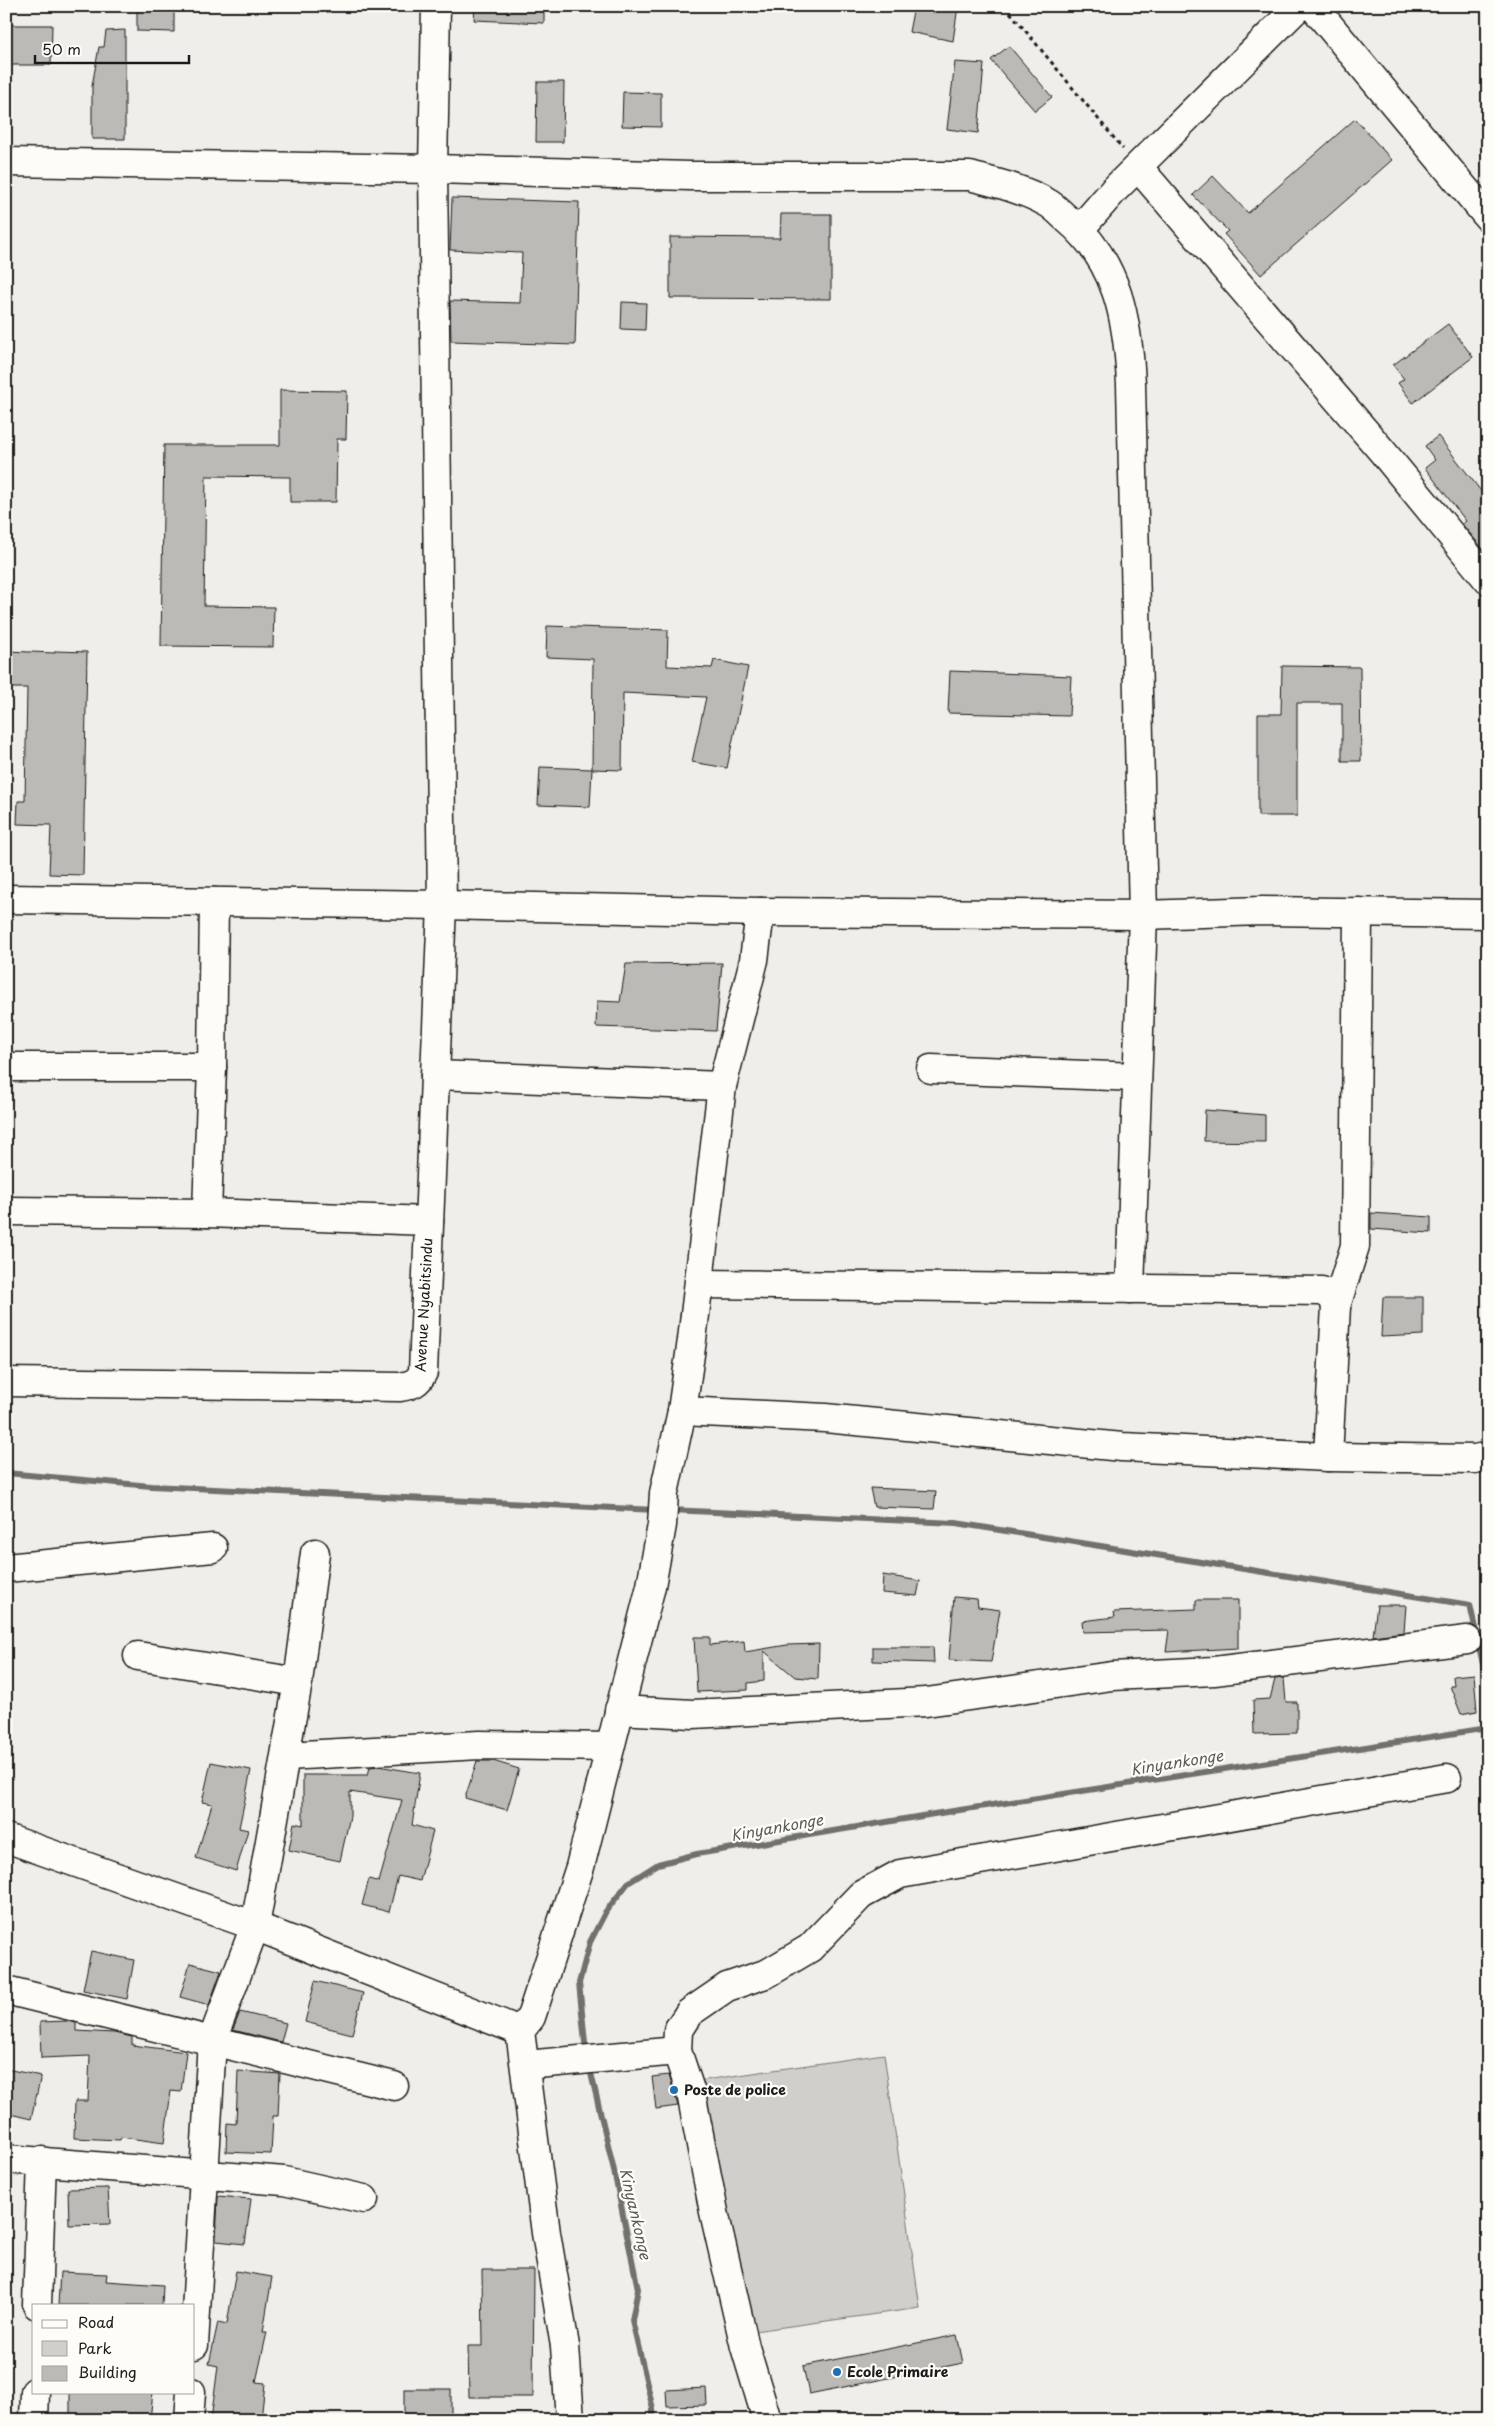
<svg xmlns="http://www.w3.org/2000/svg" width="1494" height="2426" viewBox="0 0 1494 2426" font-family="'Playpen Sans',sans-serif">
<rect width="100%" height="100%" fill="#f0eeea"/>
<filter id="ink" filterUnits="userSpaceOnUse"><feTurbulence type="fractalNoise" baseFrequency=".02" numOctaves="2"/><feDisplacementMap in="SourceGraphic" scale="10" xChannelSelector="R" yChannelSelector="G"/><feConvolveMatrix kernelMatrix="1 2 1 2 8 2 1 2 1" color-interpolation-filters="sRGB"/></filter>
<g filter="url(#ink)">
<!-- green -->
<path fill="#d0cfcc" stroke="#767674" d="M884,2054L920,2308L733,2334L698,2081Z"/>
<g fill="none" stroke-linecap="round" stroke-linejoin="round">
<!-- stream -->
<g stroke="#706f6d" stroke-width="6">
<path d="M6,1473L151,1486L656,1510"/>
<path d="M669,1510L956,1523L1470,1605L1488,1687"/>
<path d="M586,2052L579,1983L590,1942L606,1911L628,1883L658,1864L697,1854L934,1814L1488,1728"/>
<path d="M589,2065L613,2166L638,2289L632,2320L653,2409V2420"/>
</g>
</g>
<!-- building -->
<g fill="#bbbab6" stroke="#1c1c1c">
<path d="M137,6H174V32L137,31Z"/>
<path d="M475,6H544V23L474,20Z"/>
<path d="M914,6H958L953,41L909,32Z"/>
<path d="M6,25H52L51,65H6Z"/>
<path d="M125,30V139H92V86L99,47H104L106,31Z"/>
<path d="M1009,46L1052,97L1035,111L991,60Z"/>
<path d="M955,62L984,64L978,133L947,129Z"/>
<path d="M537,82H564L563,142H536Z"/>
<path d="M623,92L661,93V127L622,126Z"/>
<path d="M1355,119L1392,160L1261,275L1224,234L1228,231L1193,195L1213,176L1248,213Z"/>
<path d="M452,198L579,202L575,345L451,341L450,301L520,303L522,253L450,250Z"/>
<path d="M781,214H831V299L670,298V237L780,238Z"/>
<path d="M622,302L646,303L645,330L621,329Z"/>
<path d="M1448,324L1473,357L1413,403L1398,383L1404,379L1393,365Z"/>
<path d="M280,390L347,391L346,439H337L336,502H290V477L206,476L204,606L274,607L273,647L161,646L164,445H280Z"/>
<path d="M1438,436L1488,500V555L1462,524L1466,521L1425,468L1435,460L1425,446Z"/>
<path d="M547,626L668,630L667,666L712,668L714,660L748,667L727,768L692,762L706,697L623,693L622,770L592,769L593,659L546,657Z"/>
<path d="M6,651L55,653V651L87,652L83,875L49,874L51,825L17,824L18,801H25L27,688H6Z"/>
<path d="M1282,666L1360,667L1361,761H1342V703H1297V816H1258V714H1281Z"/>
<path d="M950,671L1071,676L1069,716L948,713Z"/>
<path d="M540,767L592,769L590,807L538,805Z"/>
<path d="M722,963L716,1031L596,1027L597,1001L620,1002L626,964Z"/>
<path d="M1205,1110L1265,1115V1142L1204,1141Z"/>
<path d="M1371,1213L1431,1217V1233L1371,1229Z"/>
<path d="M1383,1297H1423V1335L1381,1337Z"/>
<path d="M870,1488L936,1491L934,1509L874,1507Z"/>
<path d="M883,1575L920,1581L917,1596L882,1593Z"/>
<path d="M954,1597L977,1599L978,1607L1000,1610L991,1662L949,1660Z"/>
<path d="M1196,1600H1238V1648L1166,1652L1169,1630L1083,1632L1082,1621L1115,1617L1114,1612L1196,1609Z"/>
<path d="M1377,1605H1406L1404,1632L1373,1636Z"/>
<path d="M694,1637H710V1645L744,1641L745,1652L787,1645L819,1644L818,1679L795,1677L764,1651V1681L748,1683V1690L697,1692Z"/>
<path d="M873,1647H933L934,1663L873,1661Z"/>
<path d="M1474,1674L1477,1711L1461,1714L1450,1686H1454L1453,1676Z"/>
<path d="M1284,1678L1286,1702H1297V1733L1254,1734L1253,1700L1270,1699L1275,1679Z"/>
<path d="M477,1761H493L519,1769L507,1810L465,1798Z"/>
<path d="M211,1762L251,1770L239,1828L248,1830L236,1871L196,1858L212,1804L202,1802Z"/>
<path d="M378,1766L420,1773L412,1825L433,1831L420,1881L398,1876L389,1912L362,1905L369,1879L379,1882L402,1800L350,1792V1816L340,1861L289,1850L294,1823L303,1825V1775H368L370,1767Z"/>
<path d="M91,1951L134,1960L127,1999L83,1990Z"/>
<path d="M190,1963L221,1971L209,2005L180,1997Z"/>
<path d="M315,1981L363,1993L352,2034L305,2022Z"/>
<path d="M240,2012L286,2023L281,2042L233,2030Z"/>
<path d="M67,2021L76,2023V2031L114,2033L132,2037V2045L186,2052L181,2092L171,2091L164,2143L121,2137L120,2140L74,2138L75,2101H88L90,2056L41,2058L40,2022Z"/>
<path d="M6,2069L41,2076L31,2119L6,2113Z"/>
<path d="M238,2071L280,2074L278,2116H273L271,2154L226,2152L227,2123L236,2124Z"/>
<path d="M669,2075L678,2106L656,2109L652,2077Z"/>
<path d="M108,2188L110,2224L69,2225L68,2189Z"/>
<path d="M218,2196L251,2199L245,2244L216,2241Z"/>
<path d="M482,2270H534L533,2397H469L468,2346H483Z"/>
<path d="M236,2271L272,2277L263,2332H267L256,2382L265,2383L261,2420H211L218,2366L209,2364L218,2322L227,2324Z"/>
<path d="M60,2272L107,2274L106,2281L163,2285L162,2305H58Z"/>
<path d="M957,2335L963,2363L809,2394L803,2366Z"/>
<path d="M706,2388L707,2405L667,2406L666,2390Z"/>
<rect x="404" y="2389" width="47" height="31"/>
<path d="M70,2392H153L150,2420H70Z"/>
</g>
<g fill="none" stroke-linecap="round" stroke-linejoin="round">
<defs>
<g id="minor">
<path d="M1313,6L1488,217"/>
<path d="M6,162L433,169L690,176H970C996,183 1023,189 1046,202C1054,206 1060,213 1067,219C1118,261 1128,321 1131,384L1143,915L1130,1289"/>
<path d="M1138,167L1382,451L1488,580"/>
<path d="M1080,229L1114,190L1299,6"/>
<path d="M6,899L442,905L760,912L1143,915L1262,911L1488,914"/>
<path d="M6,1067H212"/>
<path d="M931,1069L1137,1077"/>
<path d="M435,1075L722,1086"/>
<path d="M6,1211L207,1213L429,1221"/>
<path d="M207,1213L212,1067L214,902"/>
<path d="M700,1284L1322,1291L1332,1296L1336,1306L1328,1457"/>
<path d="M1336,1306L1355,1246L1358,912"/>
<path d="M6,1382L400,1387C412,1385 418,1383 423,1372L442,905L433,169L436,6"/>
<path d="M682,1411L825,1418L1122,1447L1328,1457L1475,1459L1488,1456"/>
<path d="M6,1568L213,1548"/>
<path d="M138,1656L298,1682"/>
<path d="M619,1710L693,1714L926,1702L1112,1676L1214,1671L1467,1640"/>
<path d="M286,1756L479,1745L610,1747"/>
<path d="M6,1838L255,1926L520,2031"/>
<path d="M6,1990L394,2086"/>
<path d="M526,2065L677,2051"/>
<path d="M6,2159L284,2181L364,2199"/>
<path d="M37,2305L42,2161"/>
<path d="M194,2345L212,2041L255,1926L298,1682L315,1553"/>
<path d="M34,2420L35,2392"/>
<path d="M189,2420L191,2392"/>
<path d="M570,2420L565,2346L546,2233L520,2031L531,2017L580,1867L651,1586L662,1525L664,1493L682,1411L692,1340L722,1086L754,960L760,912"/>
<path d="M767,2420L745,2347L714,2212L691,2093L677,2051L678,2030L689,2013L727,1987L768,1973L810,1948L861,1895L900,1874L1447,1778"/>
</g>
</defs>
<!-- minor casing -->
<use href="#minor" stroke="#1c1c1c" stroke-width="31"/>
<!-- path -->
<path stroke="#1c1c1c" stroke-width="3" stroke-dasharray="4 4" stroke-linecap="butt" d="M1005,6L1123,149"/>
<!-- minor -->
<use href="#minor" stroke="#fdfcf7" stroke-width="28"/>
</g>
</g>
<!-- markers -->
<g fill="#1f6fb2" stroke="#fdfcf7" stroke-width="2">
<circle cx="674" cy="2090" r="5"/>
<circle cx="837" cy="2372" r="5"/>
</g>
<g text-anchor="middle" stroke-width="4.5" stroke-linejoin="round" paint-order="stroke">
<!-- street labels -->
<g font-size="14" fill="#1c1c1c" stroke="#fdfcf7">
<text transform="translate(424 1305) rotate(-87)" y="5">Avenue Nyabitsindu</text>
</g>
<!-- poi labels -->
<g font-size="14" font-weight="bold" fill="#1c1c1c" stroke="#fdfcf7" text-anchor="start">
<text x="684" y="2095">Poste de police</text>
<text x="847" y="2377">Ecole Primaire</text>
</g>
<!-- water labels -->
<g font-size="15" font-style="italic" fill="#5b5b59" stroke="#fdfcf7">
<text transform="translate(1177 1763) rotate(-9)" y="5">Kinyankonge</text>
<text transform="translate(777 1828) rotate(-10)" y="5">Kinyankonge</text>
<text transform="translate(635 2214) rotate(77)" y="5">Kinyankonge</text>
</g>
</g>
<!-- margin -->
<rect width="1494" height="2426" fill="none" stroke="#fdfcf7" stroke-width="25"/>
<rect x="12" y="12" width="1469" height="2401" fill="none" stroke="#1c1c1c" stroke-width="2" filter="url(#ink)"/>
<!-- legend -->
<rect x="32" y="2304" width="162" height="90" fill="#fdfcf7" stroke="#a3a29f"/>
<rect x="42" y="2320" width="25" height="8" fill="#fdfcf7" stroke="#a3a29f"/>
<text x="78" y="2328" font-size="15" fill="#1c1c1c">Road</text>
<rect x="42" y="2341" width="25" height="15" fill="#d0cfcc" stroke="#a3a29f"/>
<text x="78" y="2354" font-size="15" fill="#1c1c1c">Park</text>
<rect x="42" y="2366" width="25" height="15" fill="#bbbab6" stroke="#a3a29f"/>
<text x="78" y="2378" font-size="15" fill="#1c1c1c">Building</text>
<!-- scale -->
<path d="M35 55v8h154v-8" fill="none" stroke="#1c1c1c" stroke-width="2.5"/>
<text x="42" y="55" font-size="15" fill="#1c1c1c" stroke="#fdfcf7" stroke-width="4" paint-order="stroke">50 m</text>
</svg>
